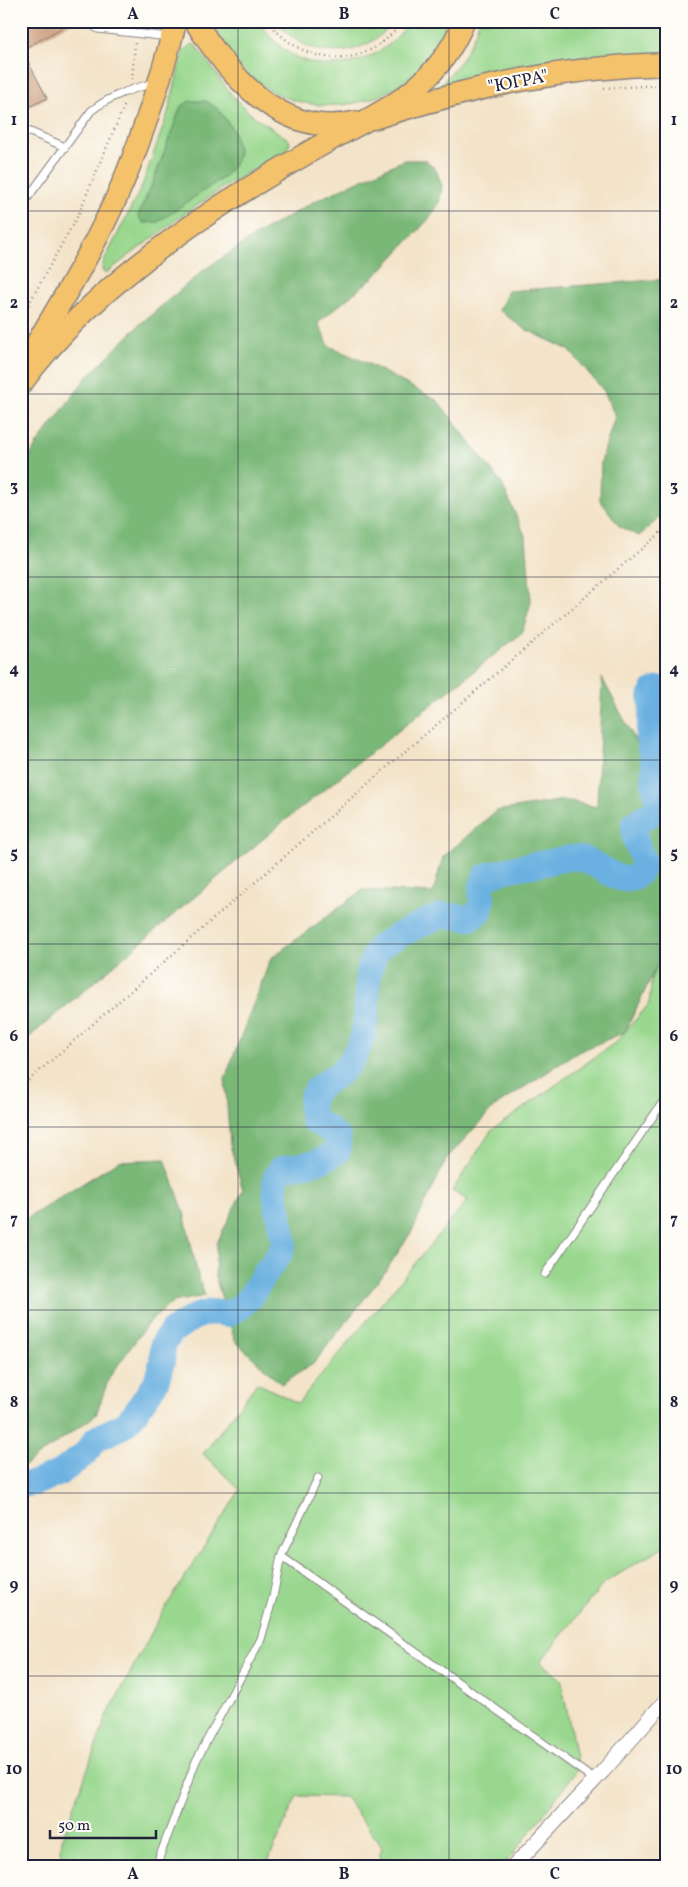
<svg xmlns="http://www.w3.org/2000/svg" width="688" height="1887" viewBox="0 0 688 1887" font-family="Vollkorn,serif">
<rect width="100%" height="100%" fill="#fdfcf7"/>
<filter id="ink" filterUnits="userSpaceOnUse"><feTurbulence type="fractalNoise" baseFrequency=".02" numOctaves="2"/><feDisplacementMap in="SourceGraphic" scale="10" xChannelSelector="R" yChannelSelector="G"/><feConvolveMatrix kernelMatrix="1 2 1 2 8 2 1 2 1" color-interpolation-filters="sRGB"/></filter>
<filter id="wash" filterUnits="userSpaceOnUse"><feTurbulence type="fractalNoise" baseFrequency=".0096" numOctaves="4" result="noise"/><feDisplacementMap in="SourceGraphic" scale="20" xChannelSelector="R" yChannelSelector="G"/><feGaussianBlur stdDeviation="1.12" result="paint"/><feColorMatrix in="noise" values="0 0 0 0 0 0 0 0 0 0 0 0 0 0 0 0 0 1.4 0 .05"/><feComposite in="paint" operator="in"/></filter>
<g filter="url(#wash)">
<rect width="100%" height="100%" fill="#f3e3c8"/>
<!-- green -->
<g fill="#98d78d" stroke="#5d7c64">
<path d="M213,21H259C269,37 281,50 298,58C338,76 388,58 409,21H450C409,132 252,135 213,21Z"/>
<path d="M276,21H394C363,62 307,62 276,21Z"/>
<path d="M479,21H667V53L583,59L531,67L432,91C455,73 471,49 479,21Z"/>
<path d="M192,44L196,46L231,94L252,115L288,139L290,143L287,150L230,183L186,213L106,273L103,272L102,268L104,261L142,186L168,113L183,51Z"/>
<path d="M667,698V823L661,819L665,786L658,700Z"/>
<path d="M667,938V1545L604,1583L540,1662L561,1679L578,1769L511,1857L502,1866H377L382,1847L345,1797L297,1796L266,1866H60L62,1839L107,1716L162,1613L240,1490L203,1454L257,1383L298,1403L468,1200L452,1191L491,1131L616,1042L649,1004L652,978Z"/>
</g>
<!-- forest -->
<g fill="#7ab878" stroke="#4e6d5a">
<path d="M190,101H206L218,109L233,130L239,153L234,165L224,177L158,222L143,223L138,216L153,182L181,106Z"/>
<path d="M404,160H426L436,170L442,186L439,204L427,221L377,274L318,323L329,346L365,362L438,401L502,484L526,538L531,602L522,633L282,823L21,1044V470L37,444L87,377L139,325L204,270L258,234L313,202Z"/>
<path d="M667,279V511L639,536L620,527L600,500L601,462L615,416L604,391L569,350L523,328L499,310L508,291Z"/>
<path d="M602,678L634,738L667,817V945L625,1032L578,1052L494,1107L447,1158L412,1231L383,1275L313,1364L281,1384L235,1341L215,1276L217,1243L243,1190L230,1145L225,1078L271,958L363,890L433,893L443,857L496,811L565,800L597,807Z"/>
<path d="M165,1159L184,1212L197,1272L205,1296L173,1302L148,1323L109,1378L96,1415L21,1468V1222L119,1161Z"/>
</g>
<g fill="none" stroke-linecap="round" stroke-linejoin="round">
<!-- river -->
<path stroke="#6ab1e1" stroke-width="26" d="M21,1485L34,1483L60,1473L86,1453L96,1439L124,1425L135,1413L156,1382L162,1362L163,1344L172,1331L194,1317L211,1312L228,1314L240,1307L251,1296L263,1276L280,1254L284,1242L276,1199L275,1179L281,1169C304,1163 317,1166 338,1151V1138L327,1128L313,1120C308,1093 313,1091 334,1077C344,1071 354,1059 358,1048C370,1022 366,1003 368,977C369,968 374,955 379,948C386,941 434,916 444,916C452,915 462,918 470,918L480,911L482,901L481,889L485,877C506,868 523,867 545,863C556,861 568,856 579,858C601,861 629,900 644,864L635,838L634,824L651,813L657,807L658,800L654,782V763L648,737L652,711L651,698L653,691L660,689L667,690"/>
</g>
<g id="blocks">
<!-- building -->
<path fill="#cda180" d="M21,21H74L22,50L47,98L21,111Z"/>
</g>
</g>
<g filter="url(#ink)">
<use href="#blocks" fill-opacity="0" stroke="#8a8282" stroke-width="1"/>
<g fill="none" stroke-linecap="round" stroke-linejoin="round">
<defs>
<g id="service">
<path d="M86,21L98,29L169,37"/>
<path d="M21,128L65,147"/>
<path d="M21,207L91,111C110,96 131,89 154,83"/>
<path d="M545,1274L667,1096"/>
<path d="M281,1556L595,1780"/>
<path d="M156,1866L196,1761L261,1639L273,1597L281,1556L318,1478"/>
</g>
<path id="minor" d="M514,1866L603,1771L667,1699"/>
<g id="primary">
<path d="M195,21C228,75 283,140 356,122"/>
<path d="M28,358C62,300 98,243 124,180C145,129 162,75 176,21"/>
<path d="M21,384C73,312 151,251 225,203C260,181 296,159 332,139C389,108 438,86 464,21"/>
</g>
<path id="trunk" d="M373,118C471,87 564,67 667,64"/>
</defs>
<!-- service casing -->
<use href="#service" stroke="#8a8282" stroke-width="9"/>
<!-- minor casing -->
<use href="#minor" stroke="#8a8282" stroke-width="16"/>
<!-- primary casing -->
<use href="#primary" stroke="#8a8282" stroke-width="24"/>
<!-- trunk casing -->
<use href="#trunk" stroke="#8a8282" stroke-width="25"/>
<!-- path -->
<g stroke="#8a8282" stroke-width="2.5" stroke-dasharray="1 4" stroke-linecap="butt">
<path d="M268,21C303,68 368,72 402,21"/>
<path d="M132,79L135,43"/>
<path d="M604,88L667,85"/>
<path d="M21,318L78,215L125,104"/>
<path d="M21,1087L379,774L667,527"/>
</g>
<!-- service -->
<use href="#service" stroke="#fff" stroke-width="7"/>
<!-- minor -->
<use href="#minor" stroke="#fff" stroke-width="14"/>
<!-- primary -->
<use href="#primary" stroke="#f4c26a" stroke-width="21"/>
<!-- trunk -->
<use href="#trunk" stroke="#f4c26a" stroke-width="22"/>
</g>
</g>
<!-- grid -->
<path fill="none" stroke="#22223b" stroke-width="1" stroke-opacity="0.55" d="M238,21V1866M449,21V1866M21,211H667M21,394H667M21,577H667M21,760H667M21,944H667M21,1127H667M21,1310H667M21,1493H667M21,1676H667"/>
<g text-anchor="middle" stroke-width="4.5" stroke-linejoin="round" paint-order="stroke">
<!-- street labels -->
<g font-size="18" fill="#22223b" stroke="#fdfcf7">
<text transform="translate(518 81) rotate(-11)" y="6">"ЮГРА"</text>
</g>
</g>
<!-- margin -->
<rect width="688" height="1887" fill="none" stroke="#fdfcf7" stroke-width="55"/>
<!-- scale -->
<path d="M50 1830v8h106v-8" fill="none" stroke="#22223b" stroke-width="2.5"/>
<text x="58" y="1830" font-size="15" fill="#22223b" stroke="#fdfcf7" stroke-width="4" paint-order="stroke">50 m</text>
<rect x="28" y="28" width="632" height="1832" fill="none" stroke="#22223b" stroke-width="2"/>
<g font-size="16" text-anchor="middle" font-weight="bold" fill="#22223b">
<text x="133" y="19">A</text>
<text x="344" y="19">B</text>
<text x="555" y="19">C</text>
<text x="14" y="125">1</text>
<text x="674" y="125">1</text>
<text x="14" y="308">2</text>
<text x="674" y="308">2</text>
<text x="14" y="491">3</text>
<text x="674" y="491">3</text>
<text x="14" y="674">4</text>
<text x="674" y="674">4</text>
<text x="14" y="858">5</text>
<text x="674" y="858">5</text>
<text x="14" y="1041">6</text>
<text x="674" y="1041">6</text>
<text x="14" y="1224">7</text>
<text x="674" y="1224">7</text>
<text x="14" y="1407">8</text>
<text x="674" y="1407">8</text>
<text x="14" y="1590">9</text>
<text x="674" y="1590">9</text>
<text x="14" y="1774">10</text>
<text x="674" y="1774">10</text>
<text x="133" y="1879">A</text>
<text x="344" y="1879">B</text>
<text x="555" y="1879">C</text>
</g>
</svg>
